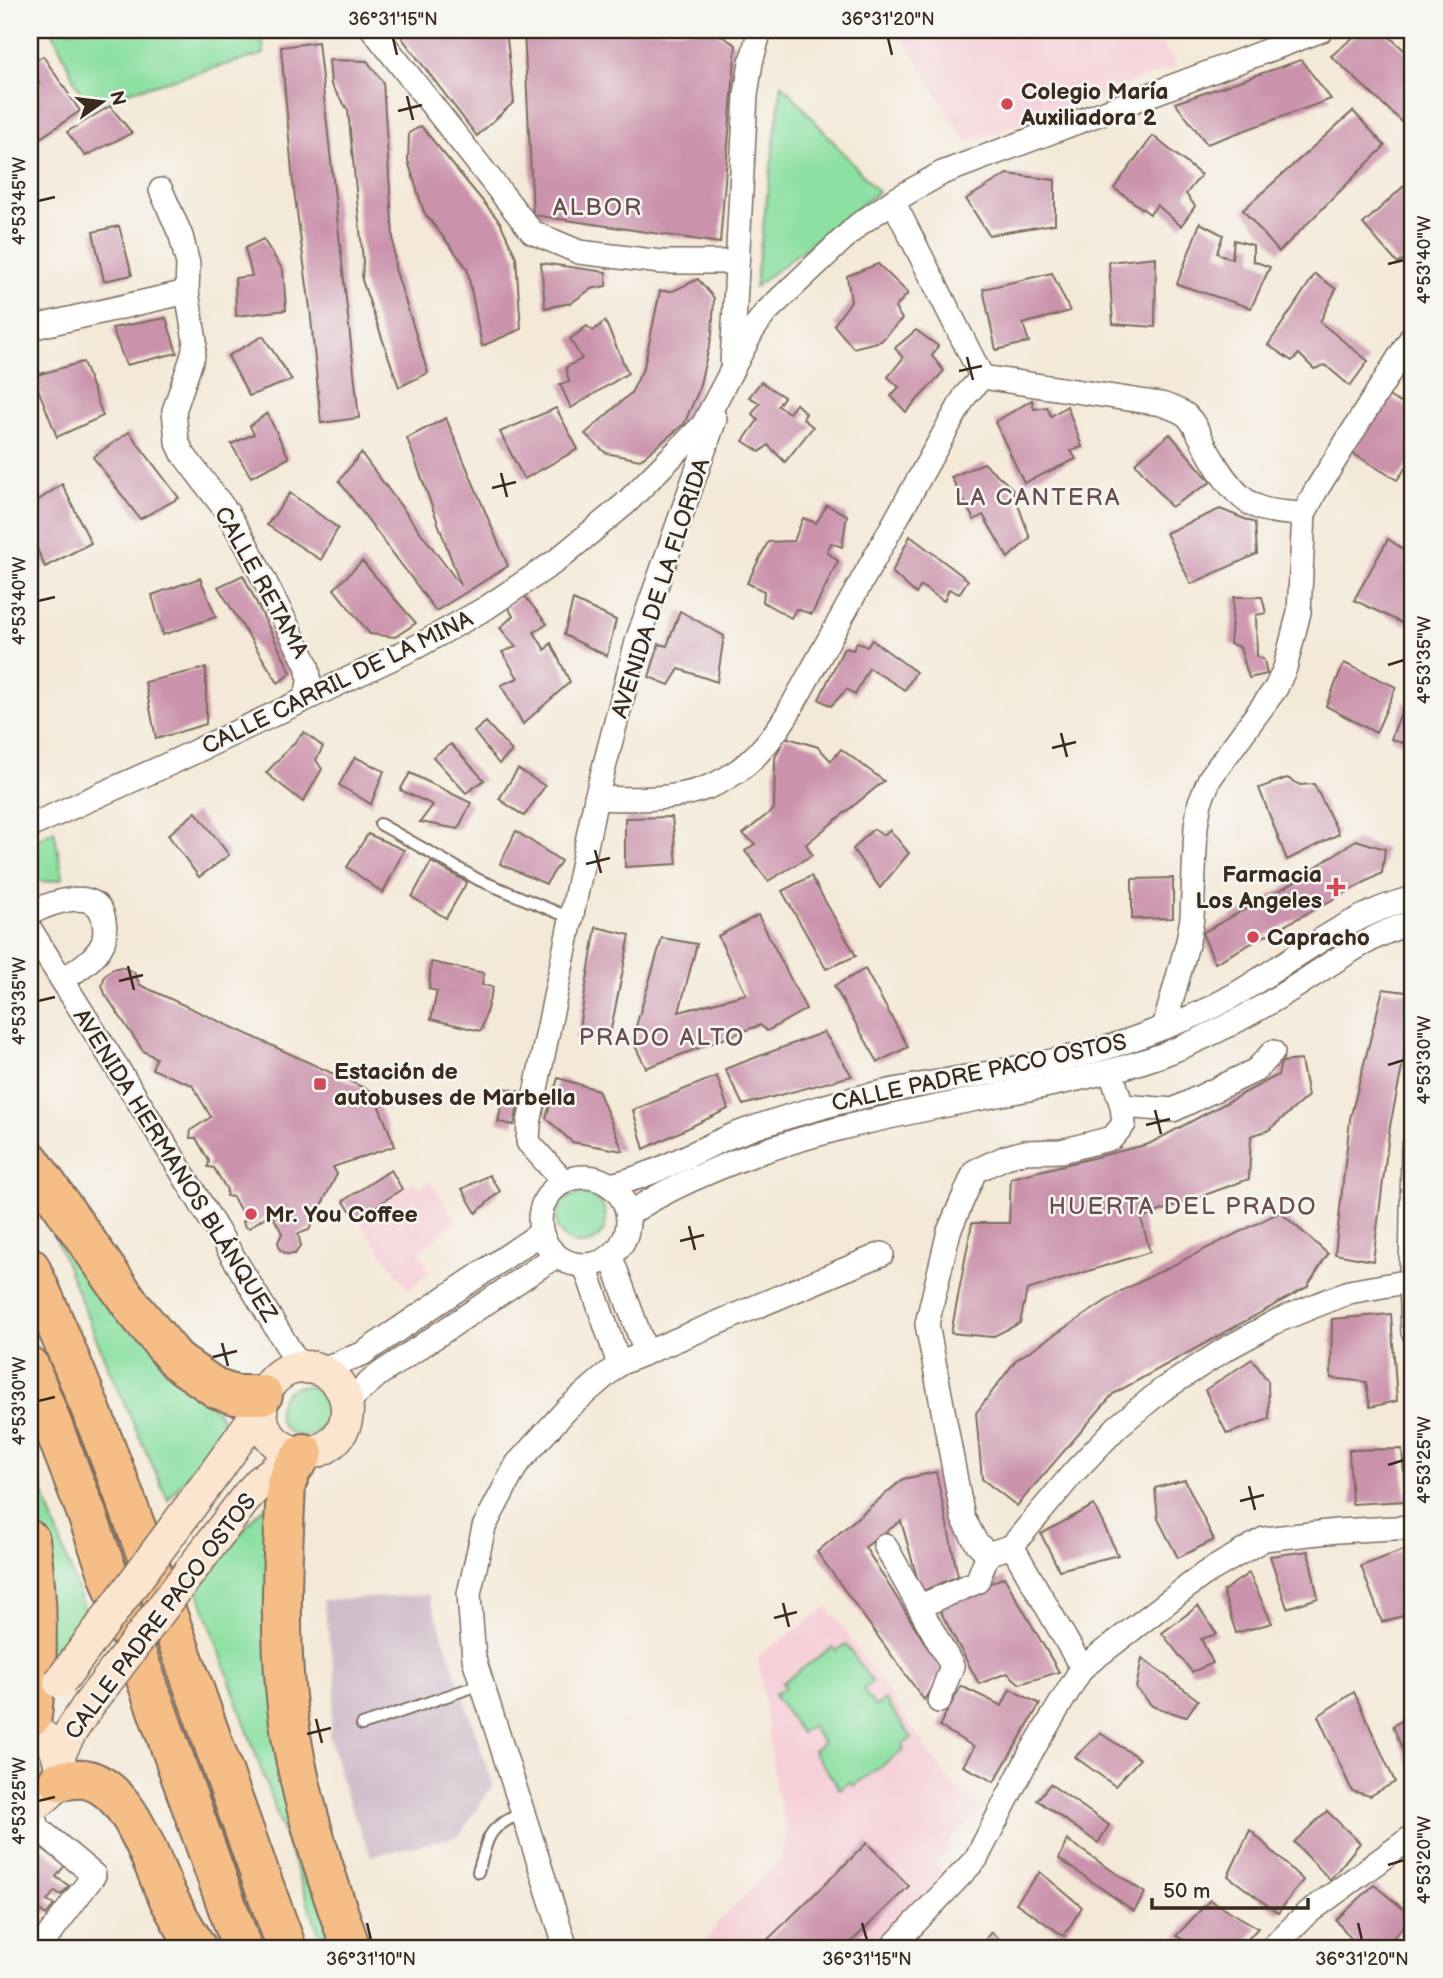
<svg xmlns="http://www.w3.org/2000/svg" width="1443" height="1978" viewBox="0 0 1443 1978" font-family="'Balsamiq Sans',sans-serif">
<rect width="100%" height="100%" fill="#f6f6f2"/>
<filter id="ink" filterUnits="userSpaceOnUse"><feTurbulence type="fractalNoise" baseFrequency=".0143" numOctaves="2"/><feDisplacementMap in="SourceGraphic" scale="14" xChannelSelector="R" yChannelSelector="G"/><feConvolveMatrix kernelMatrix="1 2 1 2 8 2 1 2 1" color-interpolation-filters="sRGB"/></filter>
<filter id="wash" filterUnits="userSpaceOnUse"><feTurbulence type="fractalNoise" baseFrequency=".00686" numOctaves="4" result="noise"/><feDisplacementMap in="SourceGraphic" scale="28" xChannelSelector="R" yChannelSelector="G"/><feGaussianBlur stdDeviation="1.57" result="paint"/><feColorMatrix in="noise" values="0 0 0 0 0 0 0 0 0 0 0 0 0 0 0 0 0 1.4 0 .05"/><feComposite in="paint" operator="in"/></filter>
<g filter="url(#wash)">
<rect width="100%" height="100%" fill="#f4e9d8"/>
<!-- built -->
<g fill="#f6cfd8">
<path d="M883,30H1152L1177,66L966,143L906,42Z"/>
<path d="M415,1181L417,1187L430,1181L457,1221L419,1252L430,1273L408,1289L357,1219Z"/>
<path d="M828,1607L949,1780L982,1811L950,1841L954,1847L935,1863L943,1873L918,1904L873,1948H702L719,1921L781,1860L786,1829L776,1789L758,1656Z"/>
</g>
<!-- industrial -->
<path fill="#d1bdca" d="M429,1595L493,1785L459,1836L371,1856L344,1790L329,1735L336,1684L323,1600Z"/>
<!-- green -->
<g fill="#8be0a2" stroke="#638560" stroke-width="2">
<path d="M52,30H261L264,54L85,104Z"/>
<path d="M782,84L878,192L755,287Z"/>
<path d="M54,830L63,878C28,889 30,873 30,845Z"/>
<path d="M30,1187L196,1393C209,1405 230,1415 221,1434L168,1500L108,1367L52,1229Z"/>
<circle cx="581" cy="1219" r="25"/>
<circle cx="303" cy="1411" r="25"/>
<path d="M30,1455L85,1611L49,1659L40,1539L30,1499Z"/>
<path d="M269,1505L334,1948H324L198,1590L256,1514Z"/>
<path d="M846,1644L872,1682L863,1689L875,1707L885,1700L912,1738L902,1745L904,1750L853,1786L850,1782L840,1789L813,1751L823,1743L811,1726L801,1733L774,1695L785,1688L782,1683L833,1647L836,1651Z"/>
<path d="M30,1746L41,1754L47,1769L30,1794Z"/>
</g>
<g id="blocks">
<!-- building -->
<g fill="#ca92ab">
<path d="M401,30H506L514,102L477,136L402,38Z"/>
<path d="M524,30H712L736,45L720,243L533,215Z"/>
<path d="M1362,30H1382L1413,58V132L1331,56Z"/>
<path d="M318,42L359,418L321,423L310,308L293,183L281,47Z"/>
<path d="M43,56L80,111L30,145V83L39,84L33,62Z"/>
<path d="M329,60L367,61L383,82L395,268L428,373L399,387L362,280L363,260L348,110L331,85Z"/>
<path d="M1301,60L1331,99L1207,144L1175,103Z"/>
<path d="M110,106L132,133L85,156L67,132Z"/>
<path d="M1353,111L1385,146L1279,252L1243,210Z"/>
<path d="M421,126L500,222L516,257L521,329L482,346L467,268L424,212L408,161L409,133Z"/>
<path d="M1153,136L1201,175L1186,194L1195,206L1181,226L1157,205L1150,214L1114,188Z"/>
<path d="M1007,174L1055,180V224L989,235L966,199Z"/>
<path d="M1405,185L1413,193V251L1398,264L1363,224Z"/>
<path d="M1200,223L1223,235L1217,253L1232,259L1234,240L1253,245V261L1270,267L1251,308L1177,284Z"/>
<path d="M119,226L132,275L104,281L93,232Z"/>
<path d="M263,239L283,270L286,310L236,316L235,278L252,276L245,248Z"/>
<path d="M1156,257L1155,327L1113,324L1109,262Z"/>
<path d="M541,263L606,272V286L591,289L571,303L545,308Z"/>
<path d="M878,264L908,293L895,308L902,319L881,341L853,348L834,325L851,301L847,276Z"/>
<path d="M1052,273L1070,311L1023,324L1029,342L996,350L983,289Z"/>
<path d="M1315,274L1336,289L1320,322L1368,361L1350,386L1325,365L1314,369L1299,354L1292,361L1268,345Z"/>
<path d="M698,279L714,298L712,335L698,392L684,424L640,460L606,453L585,434L631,393L644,367L660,291H673Z"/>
<path d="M166,318L177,353L126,365L112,328Z"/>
<path d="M605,321L628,373L571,408L560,384L569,382L566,367L582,359L570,339L587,326L593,331Z"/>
<path d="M916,330L938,346L932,356L944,371L906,412L891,396L899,387L888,377L903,358L895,348Z"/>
<path d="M263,336L292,380L249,396L228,356Z"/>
<path d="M83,362L103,416L57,437L33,376Z"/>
<path d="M761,382L784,397L778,406L789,413L796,404L806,413L803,419L813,427L785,462L768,445L760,452L743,441L758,420L752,414L760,403L749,397Z"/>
<path d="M1388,396L1413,410V458L1397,480L1352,453Z"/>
<path d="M1032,400L1034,409L1047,407L1051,416L1067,406L1082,447L1071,451L1076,459L1024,483L995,422Z"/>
<path d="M556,408L578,449L524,479L500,432Z"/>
<path d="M267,413L289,458L251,477L231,444L254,434L250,426Z"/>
<path d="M446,418L508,566L436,611L339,481L361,453L461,586L407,438Z"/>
<path d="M129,432L179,498L140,519L93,457Z"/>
<path d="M1170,434L1211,482L1171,507L1135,463Z"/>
<path d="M984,463L1012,488L1030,538L1008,558L983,515L974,520L951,477Z"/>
<path d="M62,484L91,543L45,567L30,533V506Z"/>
<path d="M290,493L338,528L321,560L267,525Z"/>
<path d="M827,505L847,515L842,547L831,543L827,552L838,561L812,614L796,609L791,618L763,602L764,591L747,583L768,542L794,541L803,518L816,523Z"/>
<path d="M1220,509L1255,523L1257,554L1191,584L1166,533Z"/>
<path d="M910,536L968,580L959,594L949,589L944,601L921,586L916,594L892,572Z"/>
<path d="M1388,539L1413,556V609L1406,625L1354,600Z"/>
<path d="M362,561L416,623L395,637L370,634L334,589Z"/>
<path d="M243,575L291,673L278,683L218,587Z"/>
<path d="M200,578L216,617L163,635L152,595Z"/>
<path d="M523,594L547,624L534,632L545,650L551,643L570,682L523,724L501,685L518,678L502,652L516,647L500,628L513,616L508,607Z"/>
<path d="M1234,597H1262L1266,613L1256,615L1257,656L1264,660L1267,674L1249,678L1240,647L1230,644Z"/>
<path d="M573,600L616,620L607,656L564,635Z"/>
<path d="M680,611L724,636L717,682L679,669L669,685L649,677L659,644L667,646Z"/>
<path d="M872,640L916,672L905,690L869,668L855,695L847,689L831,706L819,699L844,648L853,650L857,642L867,647Z"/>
<path d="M1344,663L1396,687L1376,733L1326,706Z"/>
<path d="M206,668V724L156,739L145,682Z"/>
<path d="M30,677L40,699L30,703Z"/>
<path d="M1405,702L1413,706V747L1391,739Z"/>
<path d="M486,722L512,751L499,764L474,732Z"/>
<path d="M304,732L323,747L316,760L322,769L303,802L266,773Z"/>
<path d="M785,737L818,747L831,761L841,749L884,781L806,844L812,855L768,881L745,851L755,844L743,834L774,809L775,758Z"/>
<path d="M451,744L484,780L466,793L433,757Z"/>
<path d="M355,757L384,771L371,804L339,785Z"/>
<path d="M518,769L545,786L524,816L499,799Z"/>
<path d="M410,773L471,803L458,829L420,822L433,805L400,790Z"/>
<path d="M1287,778L1300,785L1314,784L1339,834L1287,860L1259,788Z"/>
<path d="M196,812L229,855L199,877L168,835Z"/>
<path d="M672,817L677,864L625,867V818Z"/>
<path d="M873,829L883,835L890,830L909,853L880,888L853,849Z"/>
<path d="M516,831L561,861L546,884L500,864Z"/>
<path d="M368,834L404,850L383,893L347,867Z"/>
<path d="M1356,840L1385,849L1382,873L1215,963L1202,933L1289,885Z"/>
<path d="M431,862L467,882L446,918L412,897Z"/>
<path d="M811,876L856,956L826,969L782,891Z"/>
<path d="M1173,878V918L1132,919V879Z"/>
<path d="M758,915L806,1009L767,1031L760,1025L646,1068L632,1040L662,938L697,944L679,1012L746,994L718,936Z"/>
<path d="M596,927L630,935L609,1039L578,1033Z"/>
<path d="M431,962L484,973L482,985L493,987L481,1031L431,1019L437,991L429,989Z"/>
<path d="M121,967L134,972L140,985L373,1092L395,1146L333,1167L337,1174L309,1230L298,1234L301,1245L295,1254H287L280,1250L278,1242L282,1233L271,1213L249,1228L245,1227L243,1222L245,1219L233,1197L226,1196L227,1190L214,1168L208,1167L209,1161L196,1138H190L191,1130L211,1117L192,1085L152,1069L156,1058L143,1051L105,994L102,985L105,975L113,969Z"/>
<path d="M865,969L908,1047L878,1062L834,986Z"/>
<path d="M1383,989L1413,993V1015L1390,1126L1373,1261L1335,1254L1350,1119Z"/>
<path d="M824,1032L852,1076L743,1105L725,1069Z"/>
<path d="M1301,1060L1308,1096L1269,1130L1251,1136L1249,1179L1141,1218L1150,1252L1027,1290L1020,1323L992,1337L951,1333L972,1223H1009L1011,1178L1149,1144L1278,1075L1281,1062Z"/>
<path d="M717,1076L728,1109L644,1149L633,1110Z"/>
<path d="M558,1078L598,1090L623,1151L572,1142L546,1118Z"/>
<path d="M505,1088L521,1092L514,1125L498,1122Z"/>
<path d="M391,1170L402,1189L357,1219L343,1201Z"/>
<path d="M489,1175L500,1191L476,1213L462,1189Z"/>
<path d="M1280,1212L1328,1254L1307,1287L1113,1394L1017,1506L982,1479L976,1413L1016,1360L1121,1291Z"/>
<path d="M1391,1314L1397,1401L1370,1407L1366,1382L1331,1378L1332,1319Z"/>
<path d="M1252,1359L1268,1381L1269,1419L1227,1434L1205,1390Z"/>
<path d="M1402,1449L1406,1501L1352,1504L1349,1450Z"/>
<path d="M936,1472L958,1576L921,1592L901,1521L865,1547L942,1670L924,1700L817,1552L903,1479Z"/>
<path d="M1185,1480L1214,1540L1178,1558L1158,1519L1155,1488Z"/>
<path d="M1094,1505L1118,1555L1059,1570L1041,1534Z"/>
<path d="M1406,1549L1413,1566V1613L1382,1622L1361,1566Z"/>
<path d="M1308,1551L1318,1598L1287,1608L1270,1556Z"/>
<path d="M1249,1573L1272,1623L1236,1633L1223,1591Z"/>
<path d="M1004,1577L1059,1672L1020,1684L1007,1673L979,1684L938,1607Z"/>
<path d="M1198,1606L1217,1634L1201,1639L1213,1663L1192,1672L1162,1633Z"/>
<path d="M1142,1658L1198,1700L1186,1717L1152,1706L1136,1688Z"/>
<path d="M961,1686L1002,1706L1010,1689L1040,1704L994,1782L963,1766L974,1747L939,1726Z"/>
<path d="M1354,1692L1395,1782L1370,1796L1352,1791L1318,1716Z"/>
<path d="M1413,1714V1776L1393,1726Z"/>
<path d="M1100,1733L1140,1759L1115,1786L1075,1757Z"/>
<path d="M1050,1784L1109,1825L1098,1843L1037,1800Z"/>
<path d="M1327,1811L1360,1843L1330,1880L1294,1842Z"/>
<path d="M1250,1830L1303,1880L1278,1913L1228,1876Z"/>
<path d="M1067,1840L1145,1893L1134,1911L1059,1859Z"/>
<path d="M867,1843L909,1886L845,1948H759Z"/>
<path d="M39,1846L65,1865L56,1877L69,1886L61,1895L55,1891L47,1901L54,1905L46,1915L35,1906L30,1913V1860Z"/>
<path d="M1040,1872L1082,1907L1064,1936L1016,1903Z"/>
<path d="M1374,1885L1412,1916L1389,1943L1358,1947L1336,1920Z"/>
<path d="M1210,1900L1258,1928L1240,1948H1198L1176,1936Z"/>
<path d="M991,1932L1010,1948H979Z"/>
</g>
</g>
</g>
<g filter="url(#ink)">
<use href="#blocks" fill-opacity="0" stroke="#7c6d5f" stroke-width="2"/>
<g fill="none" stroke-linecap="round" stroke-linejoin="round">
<defs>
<g id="lane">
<path d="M380,824L479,880L573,919"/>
<path d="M362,1725L482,1684"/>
<path d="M478,1872C490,1834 485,1829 524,1812"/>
</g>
<g id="street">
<path d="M373,30L532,232L579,252L661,262H737"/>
<path d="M161,190L181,236L188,264L187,292L195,341L193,355L174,411L177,441L183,454L227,512L247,546L307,665C310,677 310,687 304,699"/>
<path d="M30,328L187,292"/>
<path d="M732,363L746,95L751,62L760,30"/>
<path d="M982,377L1161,404C1170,407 1178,409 1186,415C1196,424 1200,437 1206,448C1218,470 1236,500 1260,508C1274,513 1290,513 1304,514"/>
<path d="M596,798C684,802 737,795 787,715L965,396L982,377L893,201"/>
<path d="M30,826L171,763L418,646L486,608L556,561L625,504L703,425L753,330L765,313L858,225L893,201L942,173L1322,30"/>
<path d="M30,913C51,903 99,884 104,921C105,927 105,937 103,943C96,959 76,971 62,980"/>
<path d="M30,929L155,1128L300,1367"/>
<path d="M1164,1027L1188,941L1192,918L1196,826L1200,802L1210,778L1276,688L1285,668L1299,612L1304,514L1315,492L1413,335"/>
<path d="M1111,1072L1122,1106L1124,1124L1112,1138L1061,1151L1024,1152L1006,1157L975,1171L949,1231L927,1324L963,1518L976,1542L988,1554L1012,1546L1074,1472L1118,1426L1162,1390L1224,1350L1277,1321L1349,1292L1411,1281"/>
<path d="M1122,1106L1173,1110L1256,1070L1273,1052"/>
<path d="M1413,1148L1411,1281L1413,1332"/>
<circle cx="584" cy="1221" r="44"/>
<path d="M564,1182L528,1142L529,1123L596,798L638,638L715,419"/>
<path d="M609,1185C652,1177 691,1153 731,1136C760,1125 791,1115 822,1107C910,1082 1002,1075 1091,1052C1124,1044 1154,1031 1186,1019C1266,987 1329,919 1413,898"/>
<path d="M628,1215C653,1197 679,1185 707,1173C798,1133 895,1115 992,1096C1050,1085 1106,1075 1162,1055C1210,1037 1254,1013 1298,985C1335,961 1370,935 1413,922"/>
<path d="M611,1257L646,1353"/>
<path d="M585,1266L619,1364"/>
<path d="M319,1370L362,1354L541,1233"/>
<path d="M346,1403L378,1375L556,1256"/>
<path d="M885,1545L952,1666L939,1701"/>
<path d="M1012,1546L1082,1668"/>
<path d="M920,1606L977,1582L988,1554"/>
<path d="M30,1806L39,1829L94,1875L39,1948"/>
<path d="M566,1948L474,1659L469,1594L484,1527L517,1464L567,1409L619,1364L882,1254"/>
<path d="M891,1948L976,1859L1030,1754L1082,1668L1204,1574L1264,1539L1337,1531L1413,1527"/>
<path d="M1272,1948L1305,1915L1413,1836"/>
</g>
<g id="secondary">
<circle cx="304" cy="1410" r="43"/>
<path d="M218,1469L261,1408"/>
<path d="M248,1495L260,1482L298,1452"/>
<path d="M30,1731C72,1743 68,1791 30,1806"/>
<path d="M58,1756L70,1733L87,1707"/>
</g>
<g id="highway">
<path d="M30,1160L134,1309L178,1362L217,1389L235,1395H263"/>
<path d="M30,1267C131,1488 202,1721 287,1948"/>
<path d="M30,1367L85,1509L242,1948"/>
<path d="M304,1453L292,1469L286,1484C283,1552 279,1618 285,1686C292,1776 321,1863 351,1948"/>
<path d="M30,1540C39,1600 39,1656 32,1716"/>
<path d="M58,1781C67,1780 76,1778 85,1779C129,1788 149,1857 165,1891C174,1911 186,1929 197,1948"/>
</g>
</defs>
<!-- lane casing -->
<use href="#lane" stroke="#7c6d5f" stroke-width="14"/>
<!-- street casing -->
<use href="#street" stroke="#7c6d5f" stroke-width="26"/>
<!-- secondary casing -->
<use href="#secondary" stroke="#7c6d5f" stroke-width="35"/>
<!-- highway casing -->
<use href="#highway" stroke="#7c6d5f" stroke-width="42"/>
<!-- lane -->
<use href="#lane" stroke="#fff" stroke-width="10"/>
<!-- street -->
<use href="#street" stroke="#fff" stroke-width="23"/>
<!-- secondary -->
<use href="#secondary" stroke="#fbe5cf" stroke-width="32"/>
<!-- highway -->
<use href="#highway" stroke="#f6be87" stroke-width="38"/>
<defs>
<g id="secondary-bridge">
<path d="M60,1682L218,1469"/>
<path d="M87,1707L248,1495"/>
</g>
</defs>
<!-- secondary-bridge casing -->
<use href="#secondary-bridge" stroke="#7c6d5f" stroke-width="35" stroke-linecap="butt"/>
<!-- secondary-bridge -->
<use href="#secondary-bridge" stroke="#fbe5cf" stroke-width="32"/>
</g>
</g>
<!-- ticks -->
<path fill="none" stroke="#3b2a1e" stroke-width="2.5" d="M393,38L397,55M888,38L892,55M407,96L413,120M398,111L422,105M38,201L55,197M1388,264L1404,260M967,357L973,380M959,371L982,366M501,473L507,497M492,488L516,482M38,601L55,597M1388,665L1404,660M1061,733L1067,757M1052,748L1076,742M595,850L601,873M586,864L610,858M128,966L134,990M119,981L143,975M38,1001L55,997M1388,1065L1404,1060M1155,1110L1161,1134M1146,1125L1170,1119M689,1226L695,1250M680,1241L704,1235M222,1343L228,1366M213,1357L237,1351M38,1401L55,1397M1388,1465L1404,1460M1249,1486L1255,1510M1240,1501L1264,1495M783,1603L789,1627M774,1618L797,1612M316,1719L322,1743M307,1734L331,1728M38,1801L55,1797M1388,1865L1404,1860M367,1923L371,1940M862,1923L867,1940M1358,1923L1362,1940"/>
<!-- markers -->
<g fill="#d1495b" stroke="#f6f6f2" stroke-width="2.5">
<circle cx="1007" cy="104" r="7"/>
<path d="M1332.5 876.5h7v7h7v7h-7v7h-7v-7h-7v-7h7z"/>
<circle cx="1253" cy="937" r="7"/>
<rect x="313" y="1077" width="14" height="14" rx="3.5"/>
<circle cx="251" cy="1214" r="7"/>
</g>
<g text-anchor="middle" stroke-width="5" stroke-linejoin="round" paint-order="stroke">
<!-- poi labels -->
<g font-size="23" font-weight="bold" fill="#3b2a1e" stroke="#f6f6f2" text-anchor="start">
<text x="1021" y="99">Colegio María<tspan x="1021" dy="26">Auxiliadora 2</tspan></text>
<text x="1322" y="882" text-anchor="end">Farmacia<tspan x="1322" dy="26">Los Angeles</tspan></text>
<text x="1267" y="945">Capracho</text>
<text x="334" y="1079">Estación de<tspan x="334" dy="26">autobuses de Marbella</tspan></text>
<text x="265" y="1222">Mr. You Coffee</text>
</g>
<!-- street labels -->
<g font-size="23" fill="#3b2a1e" stroke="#f6f6f2">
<text transform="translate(262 582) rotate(61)" y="8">CALLE RETAMA</text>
<text transform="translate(660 588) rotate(-72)" y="8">AVENIDA DE LA FLORIDA</text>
<text transform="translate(337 682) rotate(-26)" y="8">CALLE CARRIL DE LA MINA</text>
<text transform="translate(979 1072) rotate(-12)" y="8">CALLE PADRE PACO OSTOS</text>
<text transform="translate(176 1165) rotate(58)" y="8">AVENIDA HERMANOS BLÁNQUEZ</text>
<text transform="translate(160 1616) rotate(-53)" y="8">CALLE PADRE PACO OSTOS</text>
</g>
<!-- neighbourhood labels -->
<g font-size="24" letter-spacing="2" fill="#6d4e4f" stroke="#f6f6f2">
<text x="598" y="215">ALBOR</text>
<text x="1038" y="505">LA CANTERA</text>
<text x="662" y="1045">PRADO ALTO</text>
<text x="1183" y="1214">HUERTA DEL PRADO</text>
</g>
</g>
<!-- margin -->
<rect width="1443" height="1978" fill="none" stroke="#f6f6f2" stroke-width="77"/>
<!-- north arrow -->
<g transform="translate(102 102) rotate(76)" stroke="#f6f6f2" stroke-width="5" paint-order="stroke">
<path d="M0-5L12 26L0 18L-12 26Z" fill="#3b2a1e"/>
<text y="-10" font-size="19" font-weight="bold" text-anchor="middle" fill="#3b2a1e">N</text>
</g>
<!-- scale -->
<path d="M1152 1898v10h156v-10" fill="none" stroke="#3b2a1e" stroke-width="3.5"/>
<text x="1163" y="1898" font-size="21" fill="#3b2a1e" stroke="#f6f6f2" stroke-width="5" paint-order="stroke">50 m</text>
<rect x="38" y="38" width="1366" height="1902" fill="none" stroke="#3b2a1e" stroke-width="2.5"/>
<g font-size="18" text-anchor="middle" fill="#3b2a1e">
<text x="393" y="25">36°31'15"N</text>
<text x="888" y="25">36°31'20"N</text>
<text transform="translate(19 201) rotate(-90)" y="6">4°53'45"W</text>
<text transform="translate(1424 260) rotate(-90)" y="6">4°53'40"W</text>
<text transform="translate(19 601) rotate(-90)" y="6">4°53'40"W</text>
<text transform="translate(1424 660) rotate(-90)" y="6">4°53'35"W</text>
<text transform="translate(19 1001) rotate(-90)" y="6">4°53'35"W</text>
<text transform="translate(1424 1060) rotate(-90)" y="6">4°53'30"W</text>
<text transform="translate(19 1401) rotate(-90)" y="6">4°53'30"W</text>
<text transform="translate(1424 1460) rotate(-90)" y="6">4°53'25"W</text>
<text transform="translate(19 1801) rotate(-90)" y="6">4°53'25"W</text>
<text transform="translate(1424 1860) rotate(-90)" y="6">4°53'20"W</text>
<text x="371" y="1965">36°31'10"N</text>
<text x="867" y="1965">36°31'15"N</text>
<text x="1362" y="1965">36°31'20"N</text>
</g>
</svg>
